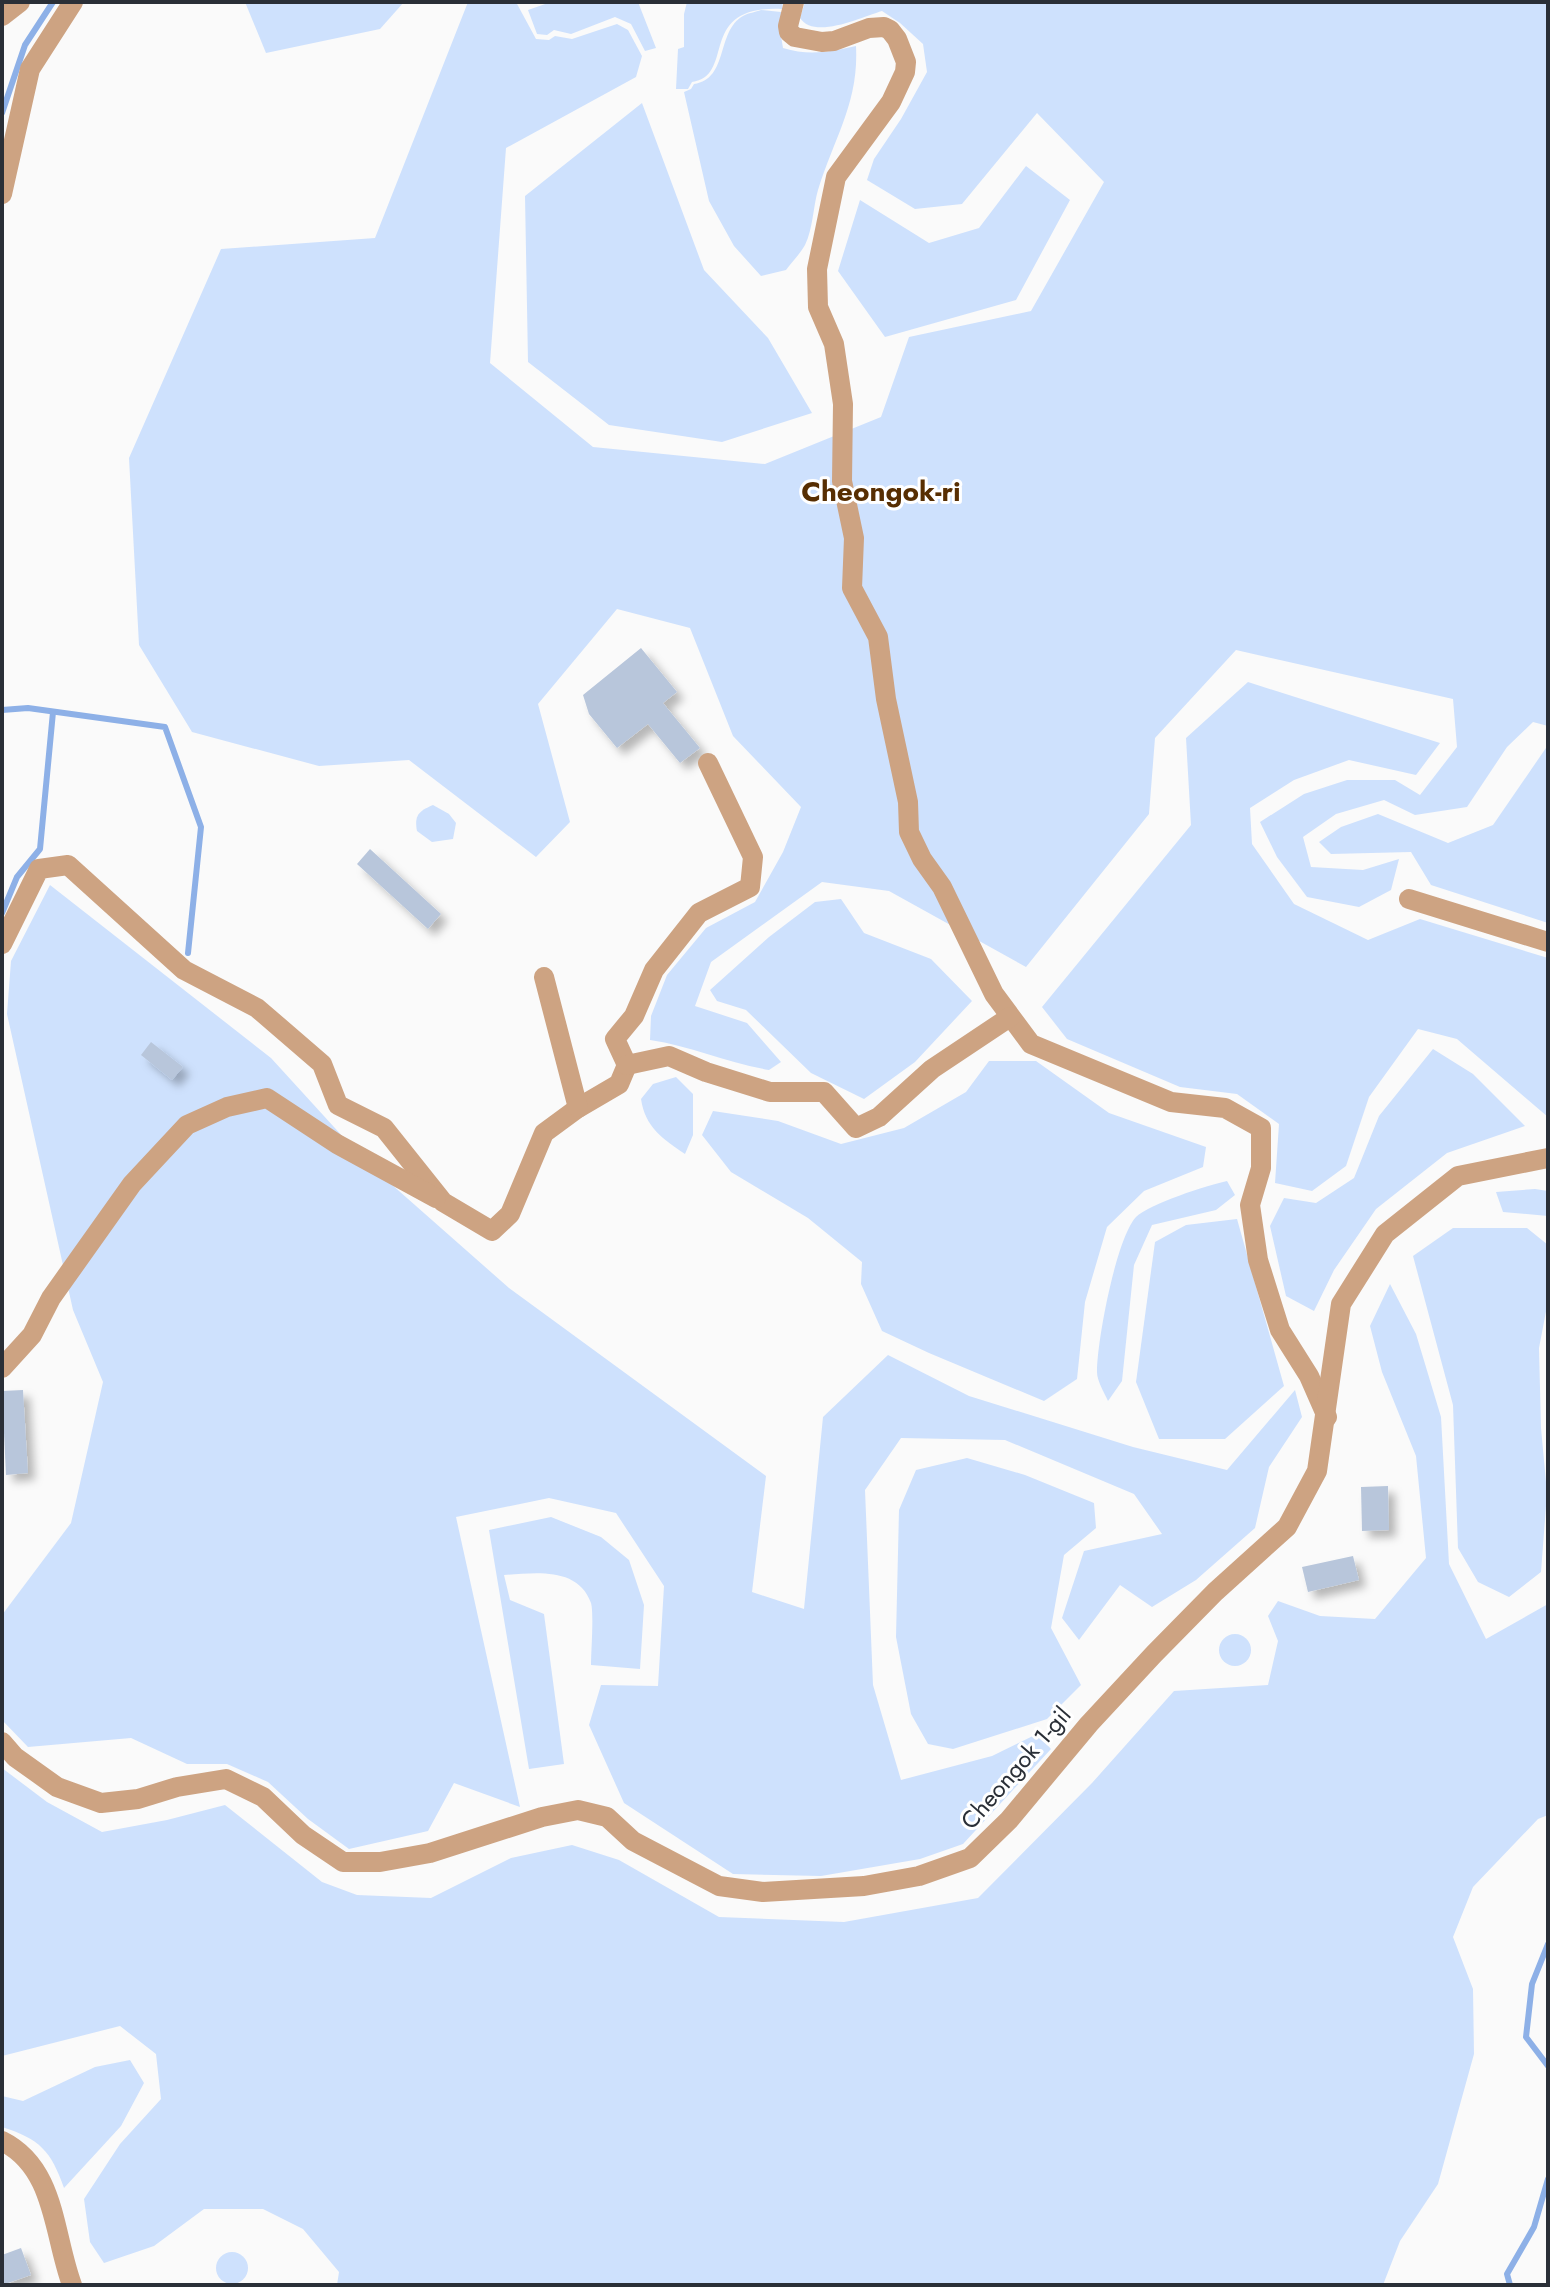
<svg xmlns="http://www.w3.org/2000/svg" width="1550" height="2287" viewBox="0 0 1550 2287" font-family="Jost,sans-serif">
<defs>
<filter id="shadow"><feDropShadow dx="7" dy="7" stdDeviation="4" flood-color="#0004"/></filter>
</defs>
<rect width="100%" height="100%" fill="#fafafa"/>
<!-- green -->
<g fill="#cee1fd">
<path d="M245,2H404L380,29L266,53Z"/>
<path d="M468,2H516L536,39L549,40L555,36L572,39L617,24L628,30L642,56L636,77L506,148L490,363L593,447L765,464L881,417L909,337L1031,311L1104,182L1037,113L962,204L915,209L867,180L874,159L901,119L927,72L923,44L900,23L882,11C862,17 814,40 800,18L805,2H1548V726L1533,722L1507,747L1467,807L1415,815L1384,800L1336,814L1303,837L1311,867L1363,870L1399,859L1391,890L1359,907L1307,897L1277,857L1260,822L1304,794L1347,780H1395L1420,795L1457,747L1453,699L1236,650L1155,738L1149,814L1026,967L889,891L822,882L711,962L695,1006L747,1023L781,1062L769,1070C728,1063 691,1046 650,1040L651,1016L667,975L706,928L755,902L783,852L801,807L733,736L690,628L617,609L538,704L570,822L536,857L409,760L319,766L192,732L139,645L129,458L221,249L375,238Z"/>
<path d="M551,2H638L656,48L645,51L631,24L615,17L571,34L554,30L547,35L537,34L528,10Z"/>
<path d="M687,2H783L782,9C695,5 737,76 692,82L688,89H676L678,49L684,47V14Z"/>
<path d="M761,10L781,12L780,30L783,48C809,56 829,52 856,46C859,103 834,138 818,190C813,207 813,229 805,245C800,254 792,262 786,270L761,276L734,246L709,201L684,92L691,89L694,84C729,79 716,31 743,16C748,13 756,12 761,10Z"/>
<path d="M642,103L704,270L768,338L812,413L722,442L609,425L528,362L525,196Z"/>
<path d="M1026,166L1070,200L1016,300L885,337L838,271L860,200L929,243L979,228Z"/>
<path d="M1248,682L1440,743L1416,775L1349,760L1294,780L1250,808L1252,844L1294,904L1368,940L1420,919L1548,958V1117L1457,1039L1418,1029L1369,1097L1346,1166L1312,1191L1275,1183L1279,1124L1237,1094L1180,1087L1067,1039L1042,1007L1191,825L1186,738Z"/>
<path d="M1548,745V923L1431,885L1411,852L1331,854L1319,842L1341,827L1378,814L1448,843L1493,825Z"/>
<path d="M433,805L449,814L456,823L453,839L432,842L417,831C414,815 419,811 433,805Z"/>
<path d="M50,885L271,1058L365,1161L509,1288L766,1476L752,1592L804,1609L823,1417L888,1355L969,1396L1133,1447L1227,1470L1295,1390L1302,1417L1269,1467L1255,1528L1196,1580L1152,1607L1120,1585L1079,1640L1062,1618L1084,1551L1162,1534L1134,1494L1005,1440L901,1438L865,1490L873,1685L901,1780L992,1756L1037,1734L1051,1749L963,1844L920,1859L821,1876L733,1874L624,1803L589,1725L601,1685L658,1686L664,1586L616,1513L549,1498L456,1517L520,1807L454,1783L428,1831L349,1849L308,1819L268,1782L227,1764H187L131,1738L28,1747L2,1720V1615L71,1523L103,1382L73,1310L7,1014L11,961Z"/>
<path d="M841,899L864,933L931,959L972,1001L915,1062L864,1099L811,1073L746,1010L717,1001L710,990L769,937L815,902Z"/>
<path d="M1433,1049L1473,1074L1525,1126L1447,1153L1376,1209L1334,1270L1314,1311L1286,1296L1270,1226L1284,1198L1316,1203L1354,1178L1379,1116Z"/>
<path d="M989,1061H1036L1109,1113L1206,1147L1203,1167L1144,1191L1107,1227L1085,1302L1077,1379L1044,1401L929,1353L882,1331L861,1284L862,1262L808,1218L731,1172L702,1135L713,1111L778,1121L841,1144L904,1128L966,1092Z"/>
<path d="M676,1077L693,1094V1135L685,1154C663,1139 645,1127 641,1099L653,1084Z"/>
<path d="M1227,1181L1235,1195L1216,1210L1152,1225L1134,1265L1122,1381L1108,1401C1104,1392 1097,1381 1097,1372C1097,1341 1116,1239 1136,1217C1149,1204 1208,1185 1227,1181Z"/>
<path d="M1535,1189L1548,1191V1216L1503,1212L1496,1192Z"/>
<path d="M1237,1219L1284,1386L1225,1439H1159L1136,1382L1155,1242L1186,1225Z"/>
<path d="M1453,1228H1527L1548,1245V1301L1539,1348L1541,1428L1547,1493L1541,1572L1509,1597L1478,1582L1458,1548L1453,1405L1413,1256Z"/>
<path d="M1390,1284L1416,1334L1441,1417L1449,1564L1486,1639L1548,1604V1815L1538,1819L1473,1887L1453,1937L1473,1989L1474,2054L1438,2184L1400,2241L1383,2285H337L339,2272L303,2229L263,2209H204L154,2246L104,2263L90,2242L84,2199L120,2144L161,2099L156,2054L120,2026L2,2056V1768L47,1802L102,1832L167,1820L225,1805L322,1882L357,1895L431,1898L511,1858L572,1845L619,1860L719,1917L844,1922L978,1898L1092,1783L1174,1691L1268,1685L1278,1641L1268,1616L1278,1601L1320,1616L1375,1619L1426,1558L1416,1456L1382,1372L1370,1326Z"/>
<path d="M967,1458L1025,1475L1094,1503L1096,1528L1064,1555L1051,1628L1081,1685L1047,1719L953,1749L928,1744L911,1714L896,1637L899,1510L916,1470Z"/>
<path d="M551,1517L601,1537L629,1560L644,1605L640,1669L591,1665C591,1652 594,1614 591,1603C578,1566 534,1573 504,1575L510,1600L544,1614L564,1764L529,1769L489,1530Z"/>
<circle cx="1235" cy="1650" r="16"/>
<path d="M130,2060L144,2083L121,2126L64,2188C51,2151 40,2139 2,2127V2096L23,2101L95,2067Z"/>
<circle cx="232" cy="2268" r="16"/>
</g>
<g fill="none" stroke-linecap="round" stroke-linejoin="round">
<!-- stream -->
<g stroke="#8db0e7" stroke-width="6">
<path d="M2,113L25,45L53,2"/>
<path d="M2,710L28,708L165,727L201,827L188,953"/>
<path d="M2,913L17,877L40,849L53,712"/>
<path d="M1548,1944L1532,1984L1526,2037L1548,2066"/>
<path d="M1510,2285L1507,2274L1534,2227L1548,2179"/>
</g>
</g>
<!-- building -->
<g fill="#b8c6db" filter="url(#shadow)">
<path d="M641,648L677,692L663,703L700,748L680,763L648,724L617,748L589,714L583,695Z"/>
<path d="M370,849L441,914L428,929L357,864Z"/>
<path d="M151,1042L183,1067L172,1080L141,1055Z"/>
<path d="M23,1390L28,1473L6,1475L2,1391Z"/>
<path d="M1388,1486L1389,1530L1362,1531L1361,1487Z"/>
<path d="M1353,1556L1359,1580L1308,1592L1302,1567Z"/>
<path d="M21,2248L31,2275L2,2285V2255Z"/>
</g>
<g fill="none" stroke-linecap="round" stroke-linejoin="round">
<!-- minor -->
<g stroke="#cda382" stroke-width="20">
<path d="M794,2L788,26L789,32L795,37L822,42L834,41L869,28L884,27L890,30L897,39L906,62L905,72L891,102L836,177L817,269L818,307L834,344L843,404L842,481L854,538L852,588L878,637L886,699L908,802L909,832L922,859L942,887L994,994L1031,1044L1171,1102L1225,1108L1261,1128V1168L1250,1205L1258,1260L1280,1330L1309,1376L1327,1417"/>
<path d="M2,16L20,2"/>
<path d="M2,194L30,69L73,2"/>
<path d="M1409,899L1548,942"/>
<path d="M2,944L39,869L68,865L184,970L257,1008L322,1064L338,1105L384,1128L443,1202L492,1231L510,1214L544,1133L578,1108L619,1084L627,1065L615,1039L634,1016L654,970L699,913L750,887L753,857L708,763"/>
<path d="M544,977L578,1108"/>
<path d="M627,1065L669,1056L706,1072L770,1092H824L856,1128L879,1117L932,1069L1010,1017"/>
<path d="M2,1368L32,1335L51,1298L132,1184L187,1125L227,1107L267,1098L337,1144L436,1198"/>
<path d="M2,1742L15,1757L57,1787L101,1803L138,1799L177,1787L226,1779L263,1797L303,1835L343,1862H380L430,1853L542,1817L578,1810L607,1817L633,1841L719,1886L763,1892L864,1886L919,1876L970,1858L1009,1820L1089,1724L1154,1654L1215,1592L1287,1527L1317,1471L1341,1304L1385,1234L1458,1176L1548,1158"/>
<path d="M2,2141C56,2168 53,2234 72,2285"/>
</g>
</g>
<g text-anchor="middle" stroke-width="6" stroke-linejoin="round" paint-order="stroke">
<!-- street labels -->
<g font-size="24" fill="#2a2f37" stroke="#fff">
<text transform="translate(1016 1768) rotate(-49)" y="8">Cheongok 1-gil</text>
</g>
<!-- quarter labels -->
<g font-size="28" font-weight="bold" fill="#572e02" stroke="#fff">
<text x="881" y="501">Cheongok-ri</text>
</g>
</g>
<!-- border -->
<rect width="1550" height="2287" fill="none" stroke="#2a2f37" stroke-width="8"/>
</svg>
